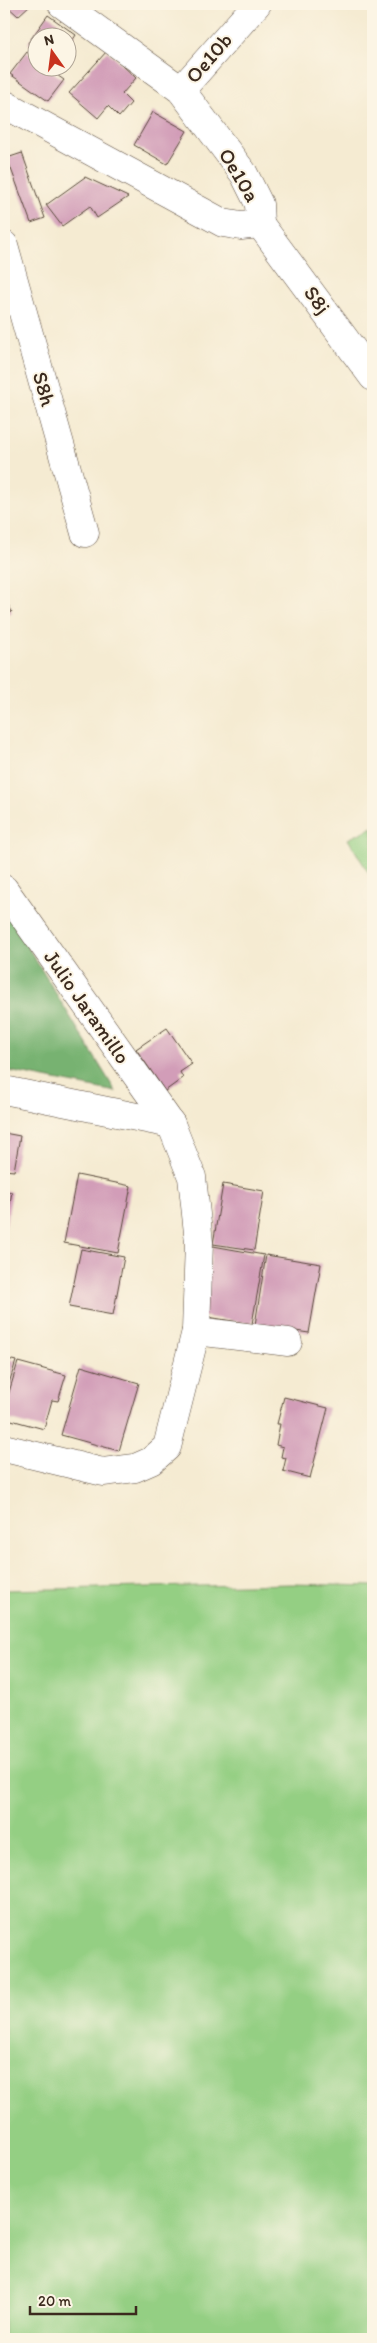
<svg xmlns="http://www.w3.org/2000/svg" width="377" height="2343" viewBox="0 0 377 2343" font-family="Itim,sans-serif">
<rect width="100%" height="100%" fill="#fcf5e5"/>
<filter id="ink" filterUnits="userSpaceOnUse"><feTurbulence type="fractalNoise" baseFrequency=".02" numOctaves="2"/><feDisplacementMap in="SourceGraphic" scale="10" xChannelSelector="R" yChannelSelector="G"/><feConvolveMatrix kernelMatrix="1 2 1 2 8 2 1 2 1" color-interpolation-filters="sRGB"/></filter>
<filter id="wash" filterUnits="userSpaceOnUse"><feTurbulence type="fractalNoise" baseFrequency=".0096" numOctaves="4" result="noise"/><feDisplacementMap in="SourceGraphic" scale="20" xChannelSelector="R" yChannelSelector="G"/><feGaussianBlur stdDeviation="1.12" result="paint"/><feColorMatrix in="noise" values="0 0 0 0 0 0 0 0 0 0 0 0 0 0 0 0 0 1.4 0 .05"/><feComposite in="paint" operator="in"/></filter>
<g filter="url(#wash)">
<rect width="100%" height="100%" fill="#f5ebd2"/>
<!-- green -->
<g fill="#94cf83" stroke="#687c50">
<path d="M373,827V880L348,839Z"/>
<path d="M292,1584L373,1586V2339H4V1590Z"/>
</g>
<!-- forest -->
<path fill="#77b271" stroke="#596e48" d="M4,908L116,1092L4,1070Z"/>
<g id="blocks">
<!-- building -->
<g fill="#d29db8">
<path d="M5,4H31L18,16Z"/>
<path d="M48,15L76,35L68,47V38H38V50L28,43Z"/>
<path d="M107,51L136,78L122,94L131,103L119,117L108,106L98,118L69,93Z"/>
<path d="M27,52L38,60V68H47L64,80L48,101L10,74Z"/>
<path d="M153,112L187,131L167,164L134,145Z"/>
<path d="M22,153L45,218L31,223L7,158Z"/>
<path d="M85,177L128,197L97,218L90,206L62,226L46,205Z"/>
<path d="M4,597L12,612L4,616Z"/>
<path d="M167,1028L192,1064L180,1072L183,1078L165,1091L136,1049Z"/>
<path d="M4,1133L20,1136L14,1171L4,1170Z"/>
<path d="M77,1175L131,1186L118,1253L64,1243Z"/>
<path d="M223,1184L264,1191L254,1250L213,1244Z"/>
<path d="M4,1191L12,1192L5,1230H4Z"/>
<path d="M213,1246L264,1255L252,1324L201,1316Z"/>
<path d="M81,1249L124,1257L113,1315L69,1307Z"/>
<path d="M266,1255L321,1264L309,1333L255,1325Z"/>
<path d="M4,1358L16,1361L4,1399Z"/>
<path d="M18,1362L66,1375L58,1401L52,1400L44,1429L4,1418V1409Z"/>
<path d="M81,1366L139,1383L119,1451L61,1435Z"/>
<path d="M284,1397L328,1408L310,1478L283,1471L286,1458L281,1457L283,1447L276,1445L280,1424H277Z"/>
</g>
</g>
</g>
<g filter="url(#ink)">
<use href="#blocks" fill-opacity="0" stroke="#574739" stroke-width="1"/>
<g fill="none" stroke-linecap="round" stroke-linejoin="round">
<defs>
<g id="minor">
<path d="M181,90L257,4"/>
<path d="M4,104L223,223L241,226L260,224L259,204L244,174L181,90L62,4"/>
<path d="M260,224L373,377"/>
<path d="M4,245L85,533"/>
<path d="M4,889L171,1124L192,1177L199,1242L196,1331L167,1447L151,1461L135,1468L103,1472L4,1448"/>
<path d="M4,1090L171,1124"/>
<path d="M196,1331L288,1342"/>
</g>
</defs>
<!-- minor casing -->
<use href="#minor" stroke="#574739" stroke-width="29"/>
<!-- minor -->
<use href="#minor" stroke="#fff" stroke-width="28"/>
</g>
</g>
<g text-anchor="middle" stroke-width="4" stroke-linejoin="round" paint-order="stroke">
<!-- street labels -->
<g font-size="21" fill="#3b2a1e" stroke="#fcf5e5">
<text transform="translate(209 58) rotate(-49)" y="7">Oe10b</text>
<text transform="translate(239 175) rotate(59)" y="7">Oe10a</text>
<text transform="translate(317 300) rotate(54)" y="7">S8j</text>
<text transform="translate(44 389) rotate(74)" y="7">S8h</text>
<text transform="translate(87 1007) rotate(55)" y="7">Julio Jaramillo</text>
</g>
</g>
<!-- margin -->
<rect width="377" height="2343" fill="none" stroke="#fcf5e5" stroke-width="20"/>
<!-- north arrow -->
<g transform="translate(52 52) rotate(346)"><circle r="24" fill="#fcf5e5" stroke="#afa495"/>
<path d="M0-4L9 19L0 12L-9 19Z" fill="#c8321e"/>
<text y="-8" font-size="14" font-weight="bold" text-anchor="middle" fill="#3b2a1e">N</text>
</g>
<!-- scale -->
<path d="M30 2306v8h106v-8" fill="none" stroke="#3b2a1e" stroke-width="2.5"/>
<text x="38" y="2306" font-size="15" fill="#3b2a1e" stroke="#fcf5e5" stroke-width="4" paint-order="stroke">20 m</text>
</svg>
